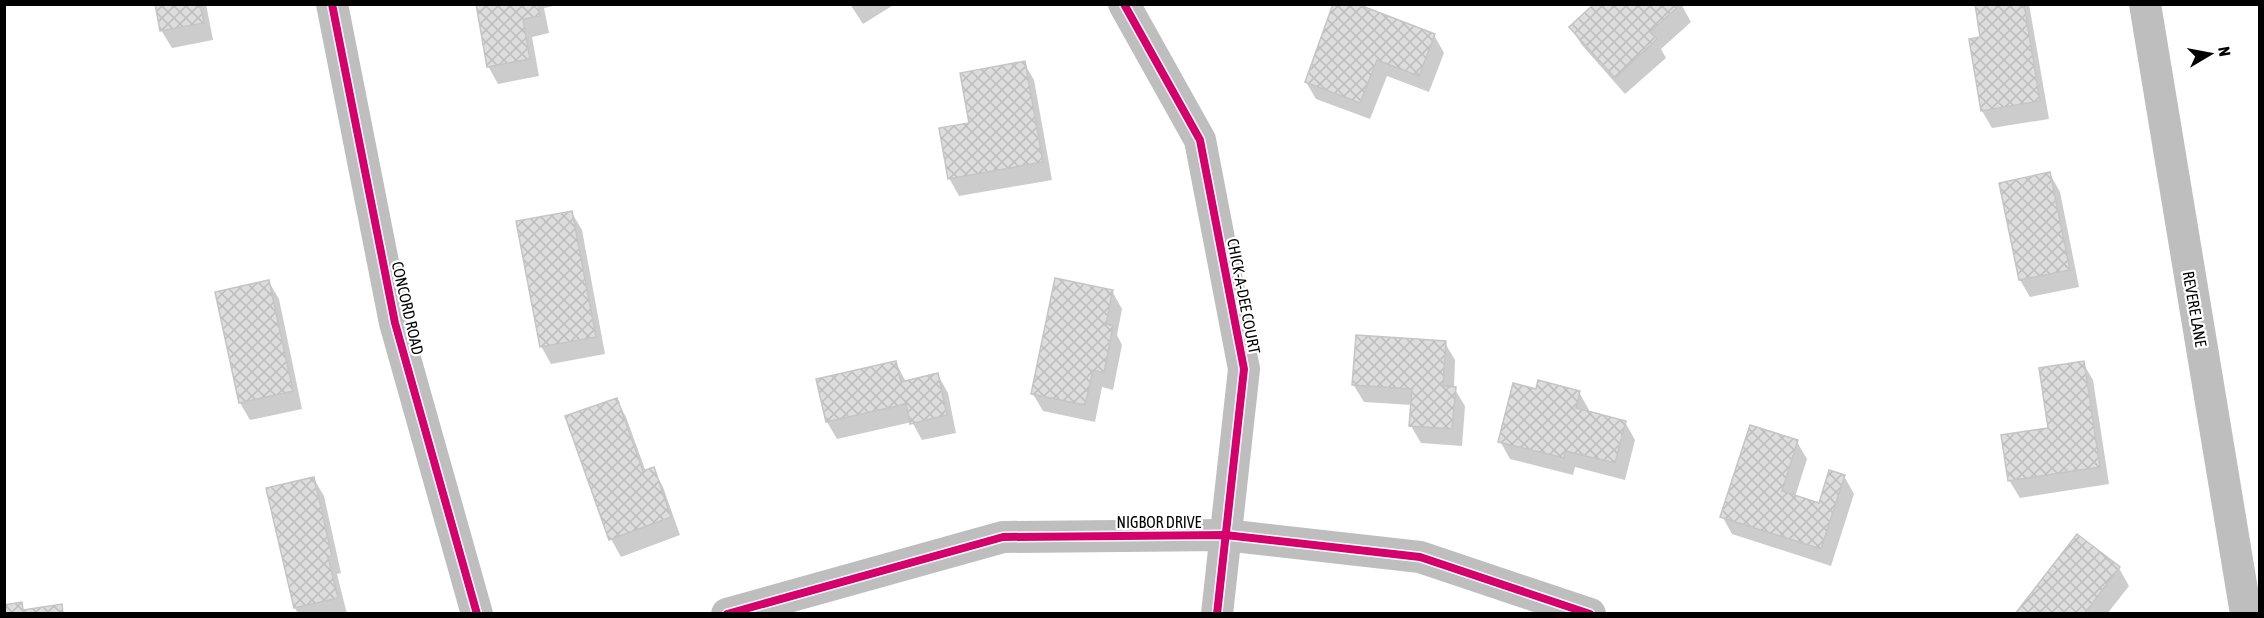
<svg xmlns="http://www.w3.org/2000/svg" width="2264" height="618" viewBox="0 0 2264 618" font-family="'Asap Condensed',sans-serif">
<defs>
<pattern id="building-cross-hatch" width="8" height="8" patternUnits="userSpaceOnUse" patternTransform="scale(1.5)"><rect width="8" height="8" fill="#ddd"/><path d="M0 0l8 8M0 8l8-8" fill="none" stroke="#bcbcbc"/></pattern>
</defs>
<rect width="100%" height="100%" fill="#fff"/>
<!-- shadow -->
<g fill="#0003">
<path d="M157,4H206L213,40L172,48L161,30Z"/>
<path d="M477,4H563L544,8L549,33L532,37L539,76L498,84L488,66Z"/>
<path d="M850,4H895L863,24Z"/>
<path d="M1596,4H1681L1691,22L1661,49L1666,58L1625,94L1581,44L1571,27Z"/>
<path d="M1976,4H2029L2049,119L1992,128L1982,111L1970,41L1982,39Z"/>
<path d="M1434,35L1444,53L1429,92L1387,76L1370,119L1316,99L1306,82Z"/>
<path d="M1024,63L1034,80L1052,180L959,196L949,178L970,125Z"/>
<path d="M2050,174L2060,192L2079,287L2030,297L2020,280L2001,184Z"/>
<path d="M572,213L582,230L605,354L551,364L541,346Z"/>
<path d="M269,282L279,299L302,409L250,420L240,403Z"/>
<path d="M1112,291L1122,309L1117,335L1122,345L1113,390L1102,387L1095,422L1043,411L1033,394Z"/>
<path d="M1445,343L1455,360L1454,388L1465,406L1462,446L1421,443L1411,426L1412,405L1364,402L1353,384Z"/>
<path d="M896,363L906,382L938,375L948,393L956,433L922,440L912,422L837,439L827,422Z"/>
<path d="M2083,363L2093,380L2109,484L2020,498L2009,480L2050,429Z"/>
<path d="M1537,391L1579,392L1589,410L1588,413L1625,422L1635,440L1625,480L1575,467L1573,475L1510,459L1500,441Z"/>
<path d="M616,399L626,417L646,472L653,469L663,487L680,535L621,557L611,539Z"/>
<path d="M1797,442L1807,459L1795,497L1820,505L1844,476L1854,494L1831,566L1732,534L1722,516Z"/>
<path d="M314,479L324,496L341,573L337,574L347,614H298L295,608Z"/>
<path d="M2119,568L2129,586L2107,614H2017Z"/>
</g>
<!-- building -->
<g fill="url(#building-cross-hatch)" stroke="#c5c5c5" stroke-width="1.5">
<path d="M155,4H200L204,23L160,31Z"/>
<path d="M476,4H538L540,16L523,19L530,59L487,67Z"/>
<path d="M1333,4H1357L1435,34L1419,76L1377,60L1360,103L1305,82Z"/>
<path d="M1594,4H1681L1650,32L1657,39L1615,78L1569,27Z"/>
<path d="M1975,4H2024L2040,101L1981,111L1969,39L1980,37Z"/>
<path d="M1025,61L1043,162L948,179L939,128L969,123L960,73Z"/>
<path d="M2050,172L2070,270L2019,280L1999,183Z"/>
<path d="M572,211L596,337L540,347L516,221Z"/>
<path d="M1055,278L1113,290L1106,324L1113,326L1104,373L1093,370L1085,405L1031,394Z"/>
<path d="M269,280L293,391L239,403L215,292Z"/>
<path d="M1356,335L1446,341L1443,386L1456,387L1452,429L1409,426L1412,389L1352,385Z"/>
<path d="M896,361L901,382L938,373L947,415L910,424L906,404L826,422L816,379Z"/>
<path d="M2084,361L2100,467L2008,481L2001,435L2048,428L2039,368Z"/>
<path d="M1538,380L1580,391L1576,408L1626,421L1615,463L1565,451L1564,458L1498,442L1513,383L1536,389Z"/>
<path d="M617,398L643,471L654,467L671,517L609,540L565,416Z"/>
<path d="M1750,425L1798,440L1782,491L1819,503L1829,470L1845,475L1821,549L1720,517Z"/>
<path d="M314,477L332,556L328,557L338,598L294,608L266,488Z"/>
<path d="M2077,534L2120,567L2084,614H2015Z"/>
<path d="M22,602L23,610L62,604L63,614H4V605Z"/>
</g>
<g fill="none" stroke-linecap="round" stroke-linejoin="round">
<!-- minor -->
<g stroke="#bebebe" stroke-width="32">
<path d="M332,4L395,323L477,614"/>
<path d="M1124,4L1200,140L1244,369L1217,614"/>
<path d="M2145,4L2246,614"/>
<path d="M727,614L1003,537L1225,535L1420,557L1590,614"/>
</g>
<defs>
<g id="cycleway">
<path d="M332,4L395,323L477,614"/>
<path d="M1124,4L1200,140L1244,369L1217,614"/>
<path d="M727,614L1003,537L1225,535L1420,557L1590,614"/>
</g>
</defs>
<!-- cycleway casing -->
<use href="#cycleway" stroke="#fff" stroke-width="11"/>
<!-- cycleway -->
<use href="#cycleway" stroke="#d6006c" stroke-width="8"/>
</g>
<g text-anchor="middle" stroke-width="4.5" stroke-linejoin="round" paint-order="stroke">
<!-- street labels -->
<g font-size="16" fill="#000" stroke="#fff">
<text transform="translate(1244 296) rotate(79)" y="6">CHICK-A-DEE COURT</text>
<text transform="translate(408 308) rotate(77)" y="6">CONCORD ROAD</text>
<text transform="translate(2195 309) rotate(80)" y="6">REVERE LANE</text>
<text x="1159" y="528">NIGBOR DRIVE</text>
</g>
</g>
<!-- border -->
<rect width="2264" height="618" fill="none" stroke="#000000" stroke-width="12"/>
<!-- north arrow -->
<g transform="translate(2210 54) rotate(80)" stroke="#ffffff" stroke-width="4.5" paint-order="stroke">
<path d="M0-4.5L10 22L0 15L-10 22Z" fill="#000000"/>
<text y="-9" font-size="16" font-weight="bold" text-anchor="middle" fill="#000000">N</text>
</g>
</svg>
